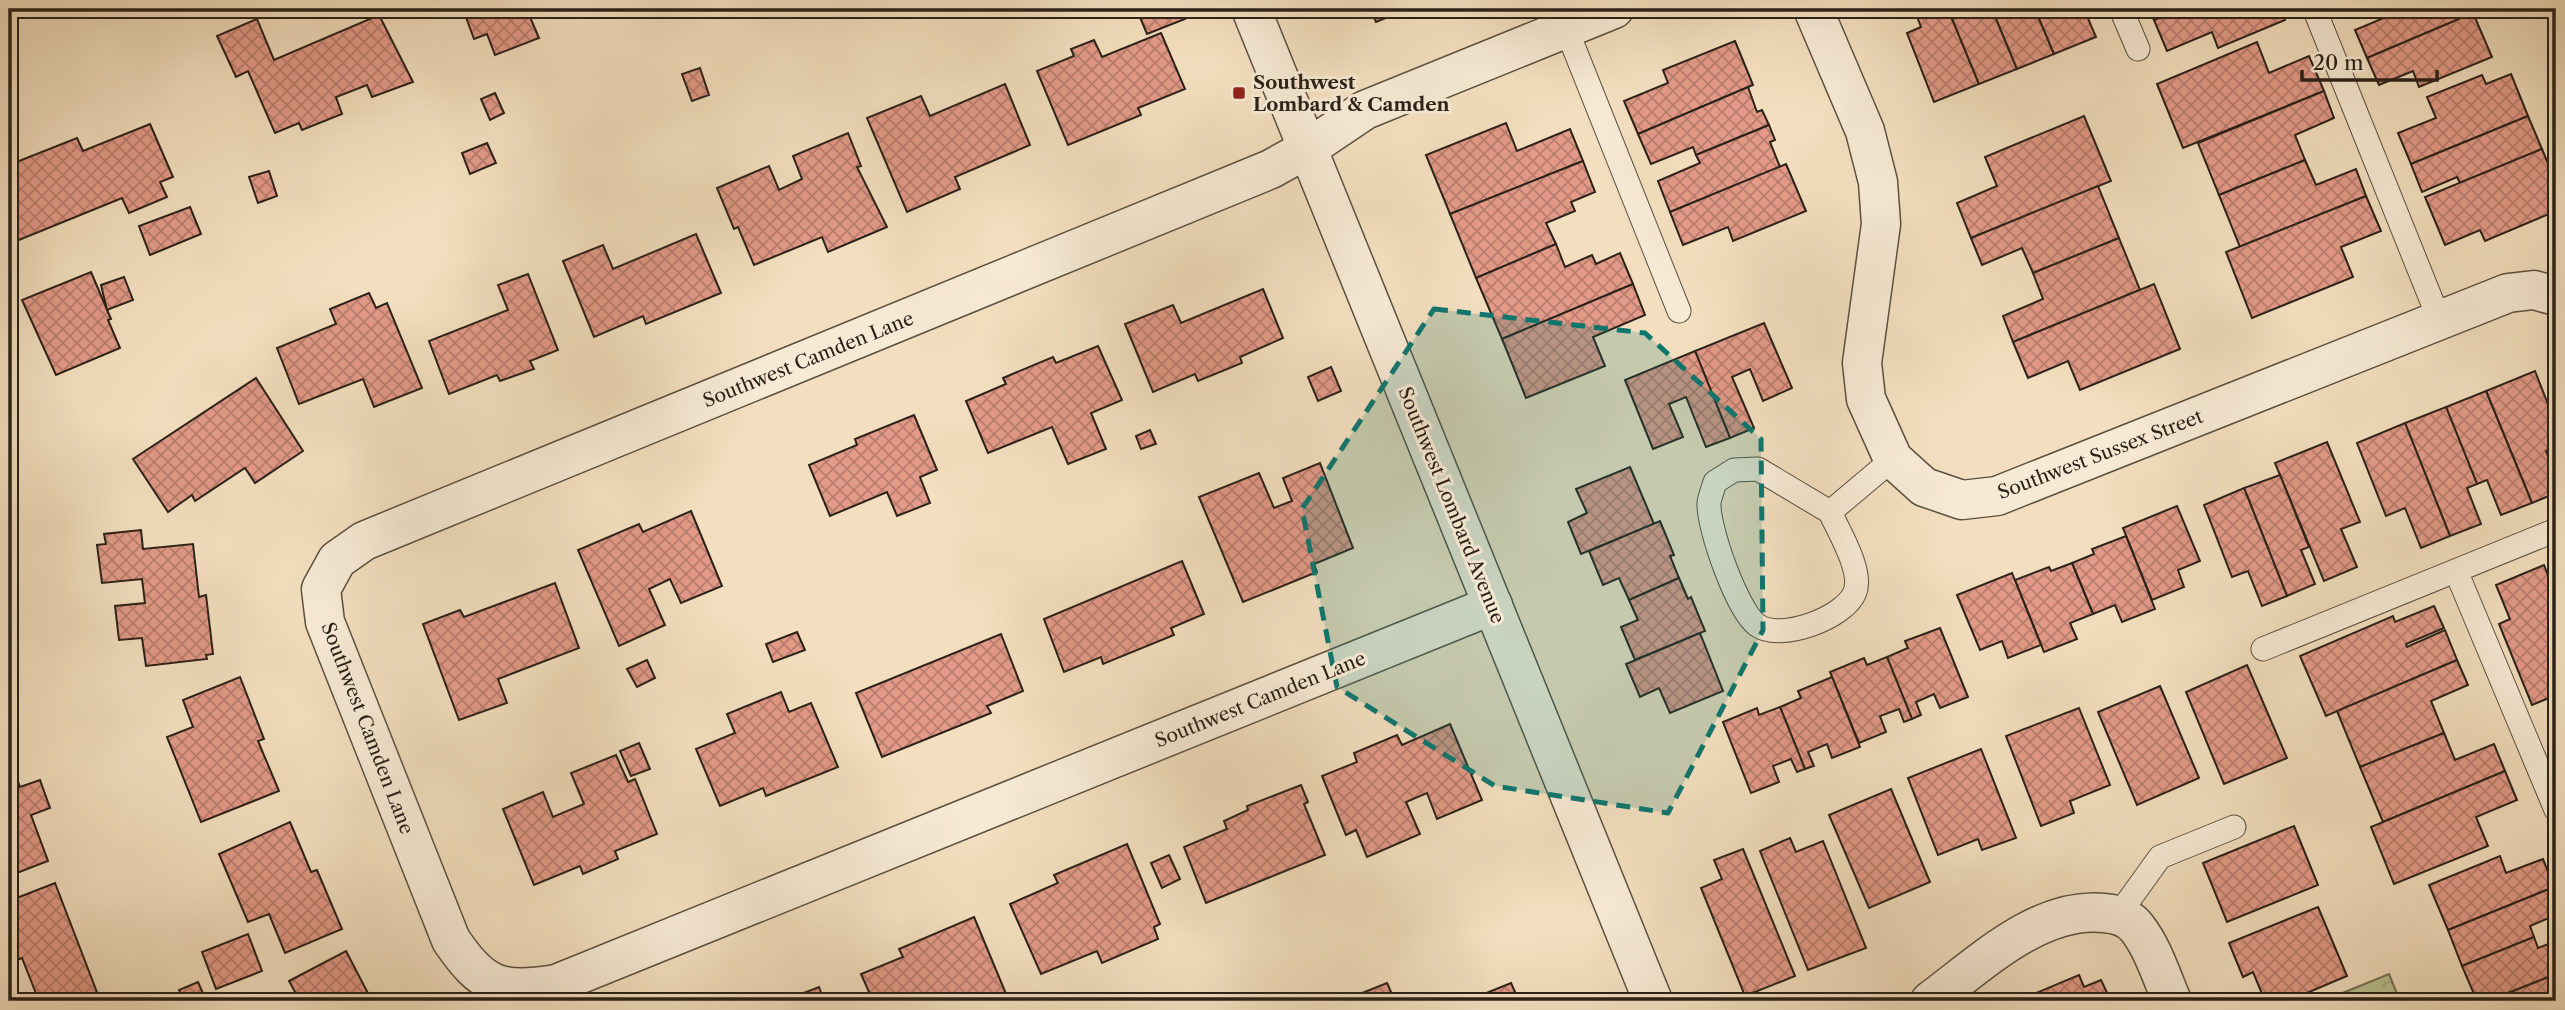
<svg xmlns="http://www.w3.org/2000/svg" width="2565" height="1010" viewBox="0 0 2565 1010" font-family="'Libre Caslon Text',serif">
<defs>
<pattern id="park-crowns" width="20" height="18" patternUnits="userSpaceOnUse" patternTransform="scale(1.75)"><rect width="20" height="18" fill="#b9c293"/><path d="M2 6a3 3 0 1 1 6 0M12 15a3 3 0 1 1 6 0" fill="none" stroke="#9fa67e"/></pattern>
<pattern id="building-cross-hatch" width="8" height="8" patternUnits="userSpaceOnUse" patternTransform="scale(1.75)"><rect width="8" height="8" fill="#e39a88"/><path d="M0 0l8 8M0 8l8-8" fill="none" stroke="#b87d6e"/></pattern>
</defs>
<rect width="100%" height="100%" fill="#f3dfbf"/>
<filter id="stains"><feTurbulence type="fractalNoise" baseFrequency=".00286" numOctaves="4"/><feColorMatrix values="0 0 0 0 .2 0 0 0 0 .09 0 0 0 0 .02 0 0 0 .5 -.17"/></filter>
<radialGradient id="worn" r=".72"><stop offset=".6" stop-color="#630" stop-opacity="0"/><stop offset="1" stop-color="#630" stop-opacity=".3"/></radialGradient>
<!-- park -->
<path fill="url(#park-crowns)" stroke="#727256" stroke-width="2" d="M2389,974L2400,1001H2323Z"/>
<!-- building -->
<g fill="url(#building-cross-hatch)" stroke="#2a2118" stroke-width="2">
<path d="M463,9H553L530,17L539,38L495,55L487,34L474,39Z"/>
<path d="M1140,9H1181L1185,19L1147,34L1137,10Z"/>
<path d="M1370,9H1408L1376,22Z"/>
<path d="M1914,9H1948L1979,84L1934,102L1907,33L1921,27Z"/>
<path d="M1948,9H1992L2017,69L1979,84Z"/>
<path d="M1992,9H2035L2054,54L2017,69Z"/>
<path d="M2035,9H2084L2096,37L2054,54Z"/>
<path d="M2149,9H2182L2154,20Z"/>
<path d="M2182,9H2280L2285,20L2218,48L2212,32L2167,51L2154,20Z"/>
<path d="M2389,9H2471L2473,13L2367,58L2355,30L2391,15Z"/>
<path d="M2473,13L2492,57L2419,87L2413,71L2379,85L2367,58Z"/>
<path d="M379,15L413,82L372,97L367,85L336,97L342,114L302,130L299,123L275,133L248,71L236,77L217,36L257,19L274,60Z"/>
<path d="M1161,33L1185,89L1138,108L1141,115L1068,145L1037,71L1074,56L1071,49L1094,40L1102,57Z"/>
<path d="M1735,41L1753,85L1638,134L1624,101L1668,83L1663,70Z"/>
<path d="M2257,42L2269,73L2309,56L2324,91L2183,148L2157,84Z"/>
<path d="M700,68L709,95L692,101L682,74Z"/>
<path d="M2511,74L2528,116L2411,164L2398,133L2436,118L2427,97L2482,75L2486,84Z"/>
<path d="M1005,84L1030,145L955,177L960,189L907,212L867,118L921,96L930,116Z"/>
<path d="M1748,87L1757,112L1762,110L1769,125L1696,155L1693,147L1651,164L1638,134Z"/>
<path d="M2324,91L2334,118L2295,135L2305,160L2219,195L2198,143Z"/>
<path d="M495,93L504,113L490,120L481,99Z"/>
<path d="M2084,116L2111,181L1971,238L1957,203L1997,186L1985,157Z"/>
<path d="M2528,116L2542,149L2460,183L2457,177L2422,192L2411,164Z"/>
<path d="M1506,123L1517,151L1570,129L1583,161L1450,214L1426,155Z"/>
<path d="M150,124L173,177L160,182L167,197L129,213L122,198L9,244V165L77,138L83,151Z"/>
<path d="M1769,125L1775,140L1770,142L1780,167L1670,212L1658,181L1700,163L1696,155Z"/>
<path d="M848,133L861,166L857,167L887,227L828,252L822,237L754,265L738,227L734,229L717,188L769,166L779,190L802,179L793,156Z"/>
<path d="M487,143L496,163L470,174L462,153Z"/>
<path d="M2542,149L2556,183V211L2485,241L2480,230L2445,245L2425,197Z"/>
<path d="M2305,160L2316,185L2356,169L2366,196L2240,247L2219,195Z"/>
<path d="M1583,161L1595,192L1571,202L1575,211L1546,223L1556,244L1476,278L1450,214Z"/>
<path d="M1786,164L1806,211L1733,241L1728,227L1683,245L1670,212Z"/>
<path d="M269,171L277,196L258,203L249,177Z"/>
<path d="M2098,186L2119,238L2033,273L2022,248L1982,265L1971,238Z"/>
<path d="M2366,196L2381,231L2341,247L2353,277L2252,318L2226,252Z"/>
<path d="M190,207L201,234L150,255L139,226Z"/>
<path d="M696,234L721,293L646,324L643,316L594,337L563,261L603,245L613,269Z"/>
<path d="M2119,238L2140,290L2013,342L2003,316L2043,299L2033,273Z"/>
<path d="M1556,244L1565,267L1592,255L1596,264L1620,253L1633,284L1502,339L1476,278Z"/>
<path d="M91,272L111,319L108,320L120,348L56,375L22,300Z"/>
<path d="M528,274L558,350L530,361L534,369L500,381L497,375L449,394L429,341L508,310L498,285Z"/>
<path d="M124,277L133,300L107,310L101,285Z"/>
<path d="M1633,284L1645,315L1593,337L1605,366L1526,398L1502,339Z"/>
<path d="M2154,284L2180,349L2080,390L2068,361L2028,378L2013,342Z"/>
<path d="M1263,289L1283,338L1240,357L1242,363L1198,381L1195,374L1153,392L1125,324L1173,305L1181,323Z"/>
<path d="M369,293L376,308L387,303L422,388L374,407L363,379L299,404L277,348L336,324L330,309Z"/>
<path d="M1764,323L1792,388L1763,401L1750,369L1732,377L1754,428L1730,438L1695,351Z"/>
<path d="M1098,346L1122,400L1091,413L1106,449L1068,464L1052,427L988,453L966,401L1006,384L1003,378L1053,357L1056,363Z"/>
<path d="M1695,351L1730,438L1706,447L1686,397L1669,404L1683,437L1653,449L1625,380Z"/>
<path d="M1331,367L1341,391L1318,401L1308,377Z"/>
<path d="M2535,371L2556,425V447L2546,451L2556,477V493L2532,503L2486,391Z"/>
<path d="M256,378L303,451L255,483L245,468L195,501L192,495L168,512L133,459Z"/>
<path d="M2486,391L2532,503L2501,515L2487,480L2477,484L2446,407Z"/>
<path d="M2446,407L2477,484L2467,488L2481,524L2450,536L2405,423Z"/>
<path d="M914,415L937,470L920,477L930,503L897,516L887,492L830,516L809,465L857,445L855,439Z"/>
<path d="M2405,423L2450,536L2421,548L2405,508L2386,516L2357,443Z"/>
<path d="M1150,430L1156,444L1141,449L1136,436Z"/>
<path d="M2327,442L2360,522L2341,529L2357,567L2324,581L2275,463Z"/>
<path d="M1320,463L1353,548L1314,564L1317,572L1243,602L1199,497L1259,473L1274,508L1292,501L1283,478Z"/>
<path d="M1630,467L1654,524L1581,554L1568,522L1587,513L1576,489Z"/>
<path d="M2280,475L2309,547L2301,550L2315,584L2287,596L2244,488Z"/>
<path d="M2244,488L2287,596L2262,606L2248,571L2232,577L2204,505Z"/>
<path d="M2177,506L2200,561L2178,570L2184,587L2152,600L2123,528Z"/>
<path d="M691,511L722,586L681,603L670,579L649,589L665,625L619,646L578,550L639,524L643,532Z"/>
<path d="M1660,521L1674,555L1670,556L1679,578L1629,600L1619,578L1603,585L1589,551Z"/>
<path d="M141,530L143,549L193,544L199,597L206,595L213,654L206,655L207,659L146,666L142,638L119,640L115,606L145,603L142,579L102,583L97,545L106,544L104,534Z"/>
<path d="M2126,536L2155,609L2122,622L2115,605L2093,614L2072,563L2094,554L2092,549Z"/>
<path d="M2556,559V581L2549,562Z"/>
<path d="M1182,561L1204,614L1171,628L1174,635L1103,664L1101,657L1064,672L1044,619Z"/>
<path d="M2072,563L2093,614L2070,623L2077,639L2044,652L2015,580L2049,567L2051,571Z"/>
<path d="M2544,565L2556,596V695L2532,705L2499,624L2510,619L2496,585Z"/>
<path d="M2012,573L2041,645L2008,658L2002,641L1980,650L1957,595Z"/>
<path d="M1679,578L1688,599L1691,597L1705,631L1635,660L1621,627L1638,620L1629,600Z"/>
<path d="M555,583L579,648L498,679L507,703L459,720L423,624L460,610L464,617Z"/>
<path d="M2434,606L2444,628L2406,644L2407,647L2445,630L2457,660L2326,716L2300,656L2393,616L2395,622Z"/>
<path d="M1940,628L1968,697L1940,708L1934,694L1916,702L1921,715L1912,719L1887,657L1908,648L1905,641Z"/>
<path d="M797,632L805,650L773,662L766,644Z"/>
<path d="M1700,633L1723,691L1670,713L1659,688L1640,697L1626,664Z"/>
<path d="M1001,634L1023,691L987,706L991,713L882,757L856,693Z"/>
<path d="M1887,657L1912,719L1904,722L1899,709L1880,716L1886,732L1859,743L1830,672L1864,658L1867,665Z"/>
<path d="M647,660L655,678L637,687L627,669Z"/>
<path d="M2457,660L2468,685L2431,701L2444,733L2360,767L2337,711Z"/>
<path d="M2247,665L2287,758L2224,784L2186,692Z"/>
<path d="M240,677L264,739L258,741L279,791L201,822L167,737L193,727L183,700Z"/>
<path d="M1832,677L1860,747L1832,758L1827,744L1808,752L1814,766L1805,769L1780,707L1801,698L1798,691Z"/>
<path d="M2160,686L2199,778L2137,805L2098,712Z"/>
<path d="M781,692L789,712L811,703L838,767L766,796L763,788L720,806L696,749L735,733L727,714Z"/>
<path d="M1780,707L1805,769L1797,772L1791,759L1773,766L1779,782L1751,793L1723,722L1757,708L1759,715Z"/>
<path d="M2079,708L2110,785L2070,801L2074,813L2041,826L2006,736Z"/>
<path d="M1450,724L1482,800L1437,819L1427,793L1406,802L1420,834L1367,857L1356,830L1346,835L1322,776L1357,762L1354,753L1397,735L1402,745Z"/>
<path d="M2444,733L2455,760L2494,744L2505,771L2383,822L2360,767Z"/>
<path d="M639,743L650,769L631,776L620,751Z"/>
<path d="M1981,749L2016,838L1982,850L1978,839L1938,855L1908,778Z"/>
<path d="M616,755L628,782L635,779L657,834L615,851L618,859L583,874L580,866L534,885L503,809L543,792L553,817L584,804L571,773Z"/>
<path d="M9,756L20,787L40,780L50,808L31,815L48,861L9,876Z"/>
<path d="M2505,771L2517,800L2476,817L2488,846L2394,884L2371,827Z"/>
<path d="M1301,785L1308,802L1304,804L1325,855L1206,903L1184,847L1227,829L1224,821L1248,810L1247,806Z"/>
<path d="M1891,789L1930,882L1869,908L1829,815Z"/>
<path d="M290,822L311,872L317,870L342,929L285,953L269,914L248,922L219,854Z"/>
<path d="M2294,826L2318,885L2227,922L2203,863Z"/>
<path d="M1790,838L1796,852L1823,841L1866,948L1808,970L1760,851Z"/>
<path d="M1127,844L1160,924L1154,927L1158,939L1102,963L1097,951L1041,974L1010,904L1058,883L1054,875Z"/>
<path d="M1743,849L1795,976L1745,996L1701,888L1722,879L1714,860Z"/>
<path d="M1169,855L1180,879L1162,888L1151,863Z"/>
<path d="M2500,856L2506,873L2543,859L2554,887L2448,930L2429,885Z"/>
<path d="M55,883L98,995L82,1001H39L22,958L9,963V901Z"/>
<path d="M2554,887L2556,915L2530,926L2534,937L2462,966L2448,930Z"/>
<path d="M2318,907L2347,976L2288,1001H2265L2253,972L2243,977L2229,943Z"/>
<path d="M974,917L1009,1001H873L861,974L903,957L899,949Z"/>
<path d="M248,934L262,971L216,989L202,952Z"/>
<path d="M2534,937L2538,948L2556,941V974L2488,1001H2477L2462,966Z"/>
<path d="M346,951L372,1001H300L289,981Z"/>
<path d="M2556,974V1001H2488Z"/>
<path d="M2079,975L2084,987L2101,980L2111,1001H2017Z"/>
<path d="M198,982L205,998L199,1001H184L179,990Z"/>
<path d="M1387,983L1395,1001H1342Z"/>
<path d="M1511,983L1519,1001H1476L1474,998Z"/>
<path d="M819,987L824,1001H783Z"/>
<path d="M1558,995L1561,1001H1544Z"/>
</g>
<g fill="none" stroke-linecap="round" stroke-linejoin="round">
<defs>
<g id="service">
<path d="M2121,9L2138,49"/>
<path d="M2316,13L2439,319"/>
<path d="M1566,28L1679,311"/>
<path d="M1830,512L1758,469L1734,470L1715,482C1713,489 1710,496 1709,503C1708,528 1737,610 1757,625C1780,642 1845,618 1855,592C1863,571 1839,532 1830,512L1893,459"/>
<path d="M2456,571L2556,810"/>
<path d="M2263,649L2556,530"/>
<path d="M2119,914L2160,857L2234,827"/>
</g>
<g id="minor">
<path d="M1813,9L1865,131L1878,182L1881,224L1862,363L1866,399L1893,459L1924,487L1962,500L1997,496L2508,293L2534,290L2556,296"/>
<path d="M1493,605L556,984C500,993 483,987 451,940L325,622L321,589L337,560L364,541L1271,169L1307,149L1365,110L1614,9"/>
<path d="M1930,1001C1979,965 2039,906 2104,913C2117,914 2129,917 2137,928C2153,948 2162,978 2172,1001"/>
</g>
<path id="tertiary" d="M1251,9L1653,1001"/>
</defs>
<!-- service casing -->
<use href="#service" stroke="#5c5042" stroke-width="25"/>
<!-- minor casing -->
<use href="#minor" stroke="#5c5042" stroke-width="41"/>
<!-- tertiary casing -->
<use href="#tertiary" stroke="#5c5042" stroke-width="41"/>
<!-- service -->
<use href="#service" stroke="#f7ead5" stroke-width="23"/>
<!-- minor -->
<use href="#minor" stroke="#f7ead5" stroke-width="38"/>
<!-- tertiary -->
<use href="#tertiary" stroke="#f7ead5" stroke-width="38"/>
</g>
<!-- marked area -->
<path fill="#0f766e" fill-opacity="0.2" stroke="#0f766e" stroke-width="5" stroke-dasharray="14 9" stroke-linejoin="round" d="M1434,309L1645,333L1761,439L1763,630L1668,813L1495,786L1337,687L1302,509Z"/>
<!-- markers -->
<rect fill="#8f2418" stroke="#f7ead5" stroke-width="2.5" x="1232" y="86" width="14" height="14" rx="3.5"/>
<g text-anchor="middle" stroke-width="6" stroke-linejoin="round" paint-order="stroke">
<!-- poi labels -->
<g font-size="19" font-weight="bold" fill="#2a2118" stroke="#f7ead5" text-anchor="start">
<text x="1253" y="89">Southwest<tspan x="1253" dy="22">Lombard &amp; Camden</tspan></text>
</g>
<!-- street labels -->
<g font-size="19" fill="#2a2118" stroke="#f7ead5">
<text transform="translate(808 359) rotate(-22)" y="7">Southwest Camden Lane</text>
<text transform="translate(2100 454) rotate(-21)" y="7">Southwest Sussex Street</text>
<text transform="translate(1452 505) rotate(68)" y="7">Southwest Lombard Avenue</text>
<text transform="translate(1260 699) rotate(-22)" y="7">Southwest Camden Lane</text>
<text transform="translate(368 728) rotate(69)" y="7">Southwest Camden Lane</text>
</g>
</g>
<!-- margin -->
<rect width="2565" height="1010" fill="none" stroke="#f3dfbf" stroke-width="35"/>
<rect x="10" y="10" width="2544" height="989" fill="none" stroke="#2a2118" stroke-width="3.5"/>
<rect x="18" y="18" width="2530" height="975" fill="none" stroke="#2a2118" stroke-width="2"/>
<!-- scale -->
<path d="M2302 70v10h135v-10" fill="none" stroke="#2a2118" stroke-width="3.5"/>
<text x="2313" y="70" font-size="21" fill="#2a2118" stroke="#f7ead5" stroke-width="5" paint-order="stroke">20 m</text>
<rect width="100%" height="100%" filter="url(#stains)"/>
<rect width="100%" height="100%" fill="url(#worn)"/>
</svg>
